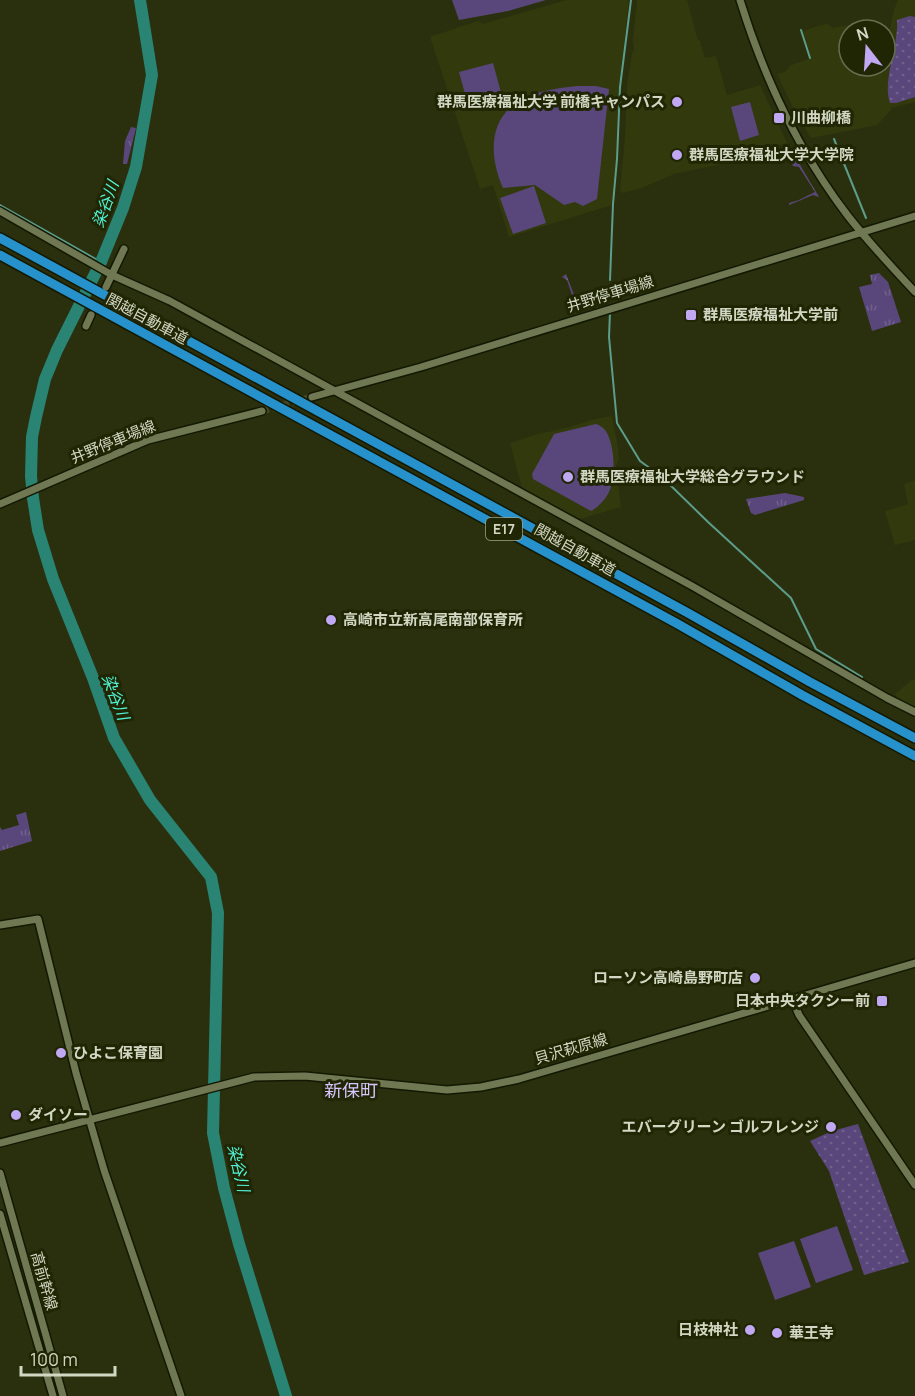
<svg xmlns="http://www.w3.org/2000/svg" width="915" height="1396" viewBox="0 0 915 1396" font-family="Manrope,'Noto Sans JP',sans-serif">
<defs>
<pattern id="grass-dots" width="8" height="8" patternUnits="userSpaceOnUse" patternTransform="scale(1.5)"><rect width="8" height="8" fill="#59477b"/><path d="M2 2h.1M6 6h.1" fill="none" stroke="#70618c" stroke-width="1.8" stroke-linecap="round"/></pattern>
<pattern id="park-tufts" width="24" height="20" patternUnits="userSpaceOnUse" patternTransform="scale(1.5)"><rect width="24" height="20" fill="#59477b"/><path d="M3 7l-1-3M5 7V3M7 7l1-3M15 17l-1-3M17 17v-4M19 17l1-3" fill="none" stroke="#70618c"/></pattern>
</defs>
<rect width="100%" height="100%" fill="#2a300d"/>
<!-- built -->
<g fill="#31390d">
<path d="M567,0H629L619,88L616,165L612,205L509,237L493,185L480,189L430,37L478,21L483,24Z"/>
<path d="M637,0H687L698,40L700,41L705,58L716,56L727,95L760,85L787,143L753,154L740,160L674,174L642,188L623,193L620,190L625,138L627,85L632,53L634,50L633,40Z"/>
<path d="M898,0H915V102L891,108V110L877,125L873,126L811,138L795,112L777,74L785,72L791,65L811,58L803,31L825,24L830,25L832,28L864,22L867,30H849V66H878L880,73L882,66H885V51L894,10Z"/>
<path d="M612,416L618,448L619,459L616,466L621,507L580,519L522,488L510,443L538,434L570,427L591,420Z"/>
<path d="M915,480V540L895,545L885,511L908,504L904,484Z"/>
<path d="M915,679V708L898,699L895,694L912,680Z"/>
</g>
<!-- grass -->
<g fill="url(#grass-dots)">
<path d="M910,16L915,17V97L896,103H890C882,80 899,46 897,20Z"/>
<path d="M790,148L819,197L813,195L789,205V203L799,200L815,192L799,167L793,166L792,164L794,163L786,149Z"/>
<path d="M566,274L578,305L608,299L606,301L577,310L567,280L562,277Z"/>
<path d="M858,1124L909,1262L864,1275L829,1171L810,1141L832,1131Z"/>
</g>
<!-- park -->
<g fill="url(#park-tufts)">
<path d="M131,127L136,128L127,164H123L125,141Z"/>
<path d="M879,273L888,282L901,322L872,331L859,287L872,284L870,275Z"/>
<path d="M785,493L804,497V500L755,515L751,513L746,499Z"/>
<path d="M26,812L32,841L0,851V827L2,830L19,825L16,815Z"/>
</g>
<!-- pitch -->
<g fill="#59477b">
<path d="M452,0H546L508,11L459,20Z"/>
<path d="M493,63L502,96L468,105L459,72Z"/>
<path d="M577,86H596L609,89L597,199L583,206L575,202L564,205L535,185L503,188C488,154 488,114 527,97C542,90 560,88 577,86Z"/>
<path d="M750,102L759,135L740,141L731,107Z"/>
<path d="M534,186L546,223L513,234L500,198Z"/>
<path d="M596,424C601,426 604,428 607,433C615,448 616,479 608,494C604,501 597,508 591,511L533,479L532,474L554,434Z"/>
<path d="M837,1226L853,1270L816,1283L800,1239Z"/>
<path d="M794,1241L811,1287L775,1300L758,1253Z"/>
</g>
<g fill="none" stroke-linecap="round" stroke-linejoin="round">
<!-- stream -->
<g stroke="#5c9d8c" stroke-width="2">
<path d="M801,30L810,58"/>
<path d="M834,139L866,218"/>
<path d="M0,205L101,262"/>
<path d="M610,280L613,204L617,159L620,87L631,0"/>
<path d="M610,312L609,337L617,423L640,461L662,477L708,522L791,598L816,649L862,677"/>
</g>
<!-- river -->
<path stroke="#298474" stroke-width="12" d="M140,0L152,75L136,167L123,208L101,262L57,350L45,379L36,417L32,437L31,476L33,498L38,530L53,579L93,678L114,738L150,800L211,877L218,913L213,1133L224,1188L239,1244L286,1396"/>
<!-- secondary-tunnel -->
<path stroke="#434928" stroke-width="7" stroke-dasharray="7 3.5" stroke-linecap="butt" d="M262,411L312,397"/>
<defs>
<g id="secondary">
<path d="M740,0C764,78 799,152 848,216C869,243 892,267 915,292"/>
<path d="M0,211L112,275L170,301L692,586L887,698L915,712"/>
<path d="M106,287L124,249"/>
<path d="M86,326L91,315"/>
<path d="M312,397L421,367L915,216"/>
<path d="M0,504L148,440L262,411"/>
<path d="M0,925L38,919L76,1073L104,1170L181,1396"/>
<path d="M792,999L799,1015L915,1185"/>
<path d="M0,1143L254,1077L305,1076L447,1090L481,1087L519,1079L915,963"/>
<path d="M0,1173L63,1396"/>
<path d="M0,1214L53,1396"/>
</g>
<g id="highway">
<path d="M0,238L688,613L810,682L915,738"/>
<path d="M0,255L676,623L802,695L915,756"/>
</g>
</defs>
<!-- secondary casing -->
<use href="#secondary" stroke="#131801" stroke-width="10"/>
<!-- highway casing -->
<use href="#highway" stroke="#131801" stroke-width="12"/>
<!-- secondary -->
<use href="#secondary" stroke="#707853" stroke-width="7"/>
<!-- highway -->
<use href="#highway" stroke="#2691cb" stroke-width="9"/>
</g>
<!-- markers -->
<g fill="#c0a8f3" stroke="#202603" stroke-width="2">
<circle cx="677" cy="102" r="6"/>
<rect x="773" y="112" width="12" height="12" rx="3"/>
<circle cx="677" cy="155" r="6"/>
<rect x="685" y="309" width="12" height="12" rx="3"/>
<circle cx="568" cy="477" r="6"/>
<circle cx="331" cy="620" r="6"/>
<circle cx="755" cy="978" r="6"/>
<rect x="876" y="995" width="12" height="12" rx="3"/>
<circle cx="61" cy="1053" r="6"/>
<circle cx="16" cy="1115" r="6"/>
<circle cx="831" cy="1127" r="6"/>
<circle cx="750" cy="1330" r="6"/>
<circle cx="777" cy="1333" r="6"/>
</g>
<g text-anchor="middle" stroke-width="6" stroke-linejoin="round" paint-order="stroke">
<!-- shield labels -->
<rect fill="#202603" stroke="#9da289" stroke-width="1.5" x="486" y="518" width="36" height="22" rx="4.5"/>
<g font-size="14" font-weight="bold" fill="#d2d7c3">
<text x="504" y="534">E17</text>
</g>
<!-- poi labels -->
<g font-size="15" font-weight="bold" fill="#d2d7c3" stroke="#202603" text-anchor="start">
<text x="665" y="107" text-anchor="end">群馬医療福祉大学 前橋キャンパス</text>
<text x="791" y="123">川曲柳橋</text>
<text x="689" y="160">群馬医療福祉大学大学院</text>
<text x="703" y="320">群馬医療福祉大学前</text>
<text x="580" y="482">群馬医療福祉大学総合グラウンド</text>
<text x="343" y="625">高崎市立新高尾南部保育所</text>
<text x="743" y="983" text-anchor="end">ローソン高崎島野町店</text>
<text x="870" y="1006" text-anchor="end">日本中央タクシー前</text>
<text x="73" y="1058">ひよこ保育園</text>
<text x="28" y="1120">ダイソー</text>
<text x="819" y="1132" text-anchor="end">エバーグリーン ゴルフレンジ</text>
<text x="738" y="1335" text-anchor="end">日枝神社</text>
<text x="789" y="1338">華王寺</text>
</g>
<!-- street labels -->
<g font-size="15" fill="#d2d7c3" stroke="#202603">
<text transform="translate(610 294) rotate(-17)" y="5">井野停車場線</text>
<text transform="translate(147 319) rotate(28)" y="5">関越自動車道</text>
<text transform="translate(113 442) rotate(-22)" y="5">井野停車場線</text>
<text transform="translate(575 550) rotate(29)" y="5">関越自動車道</text>
<text transform="translate(571 1049) rotate(-16)" y="5">貝沢萩原線</text>
<text transform="translate(44 1281) rotate(74)" y="5">高前幹線</text>
</g>
<!-- water labels -->
<g font-size="16" font-style="italic" fill="#50f3d6" stroke="#202603">
<text transform="translate(105 204) rotate(-70)" y="6">染谷川</text>
<text transform="translate(116 697) rotate(69)" y="6">染谷川</text>
<text transform="translate(239 1168) rotate(77)" y="6">染谷川</text>
</g>
<!-- quarter labels -->
<g font-size="18" fill="#d7c5fe" stroke="#202603">
<text x="351" y="1097">新保町</text>
</g>
</g>
<!-- north arrow -->
<g transform="translate(867 48) rotate(343)"><circle r="28" fill="#202603" stroke="#676d50" stroke-width="1.5"/>
<path d="M0-4.5L10 22L0 15L-10 22Z" fill="#c0a8f3"/>
<text y="-9" font-size="16" font-weight="bold" text-anchor="middle" fill="#d2d7c3">N</text>
</g>
<!-- scale -->
<path d="M21 1366v9h94v-9" fill="none" stroke="#d2d7c3" stroke-width="3"/>
<text x="30" y="1366" font-size="18" fill="#d2d7c3" stroke="#202603" stroke-width="4.5" paint-order="stroke">100 m</text>
</svg>
